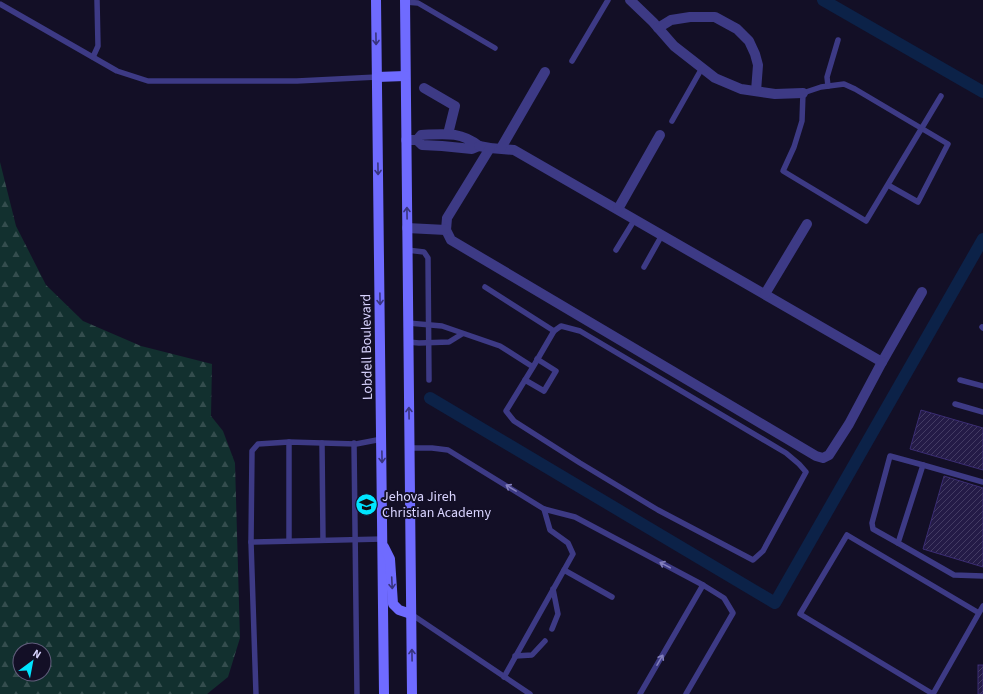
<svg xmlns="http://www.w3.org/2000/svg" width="983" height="694" viewBox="0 0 983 694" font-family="'Source Sans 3',sans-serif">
<defs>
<pattern id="forest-firs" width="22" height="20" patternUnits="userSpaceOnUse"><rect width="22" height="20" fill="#12302f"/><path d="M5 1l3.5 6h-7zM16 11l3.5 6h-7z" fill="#344d4e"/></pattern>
<pattern id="building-hatch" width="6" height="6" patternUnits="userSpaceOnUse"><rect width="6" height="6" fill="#241b47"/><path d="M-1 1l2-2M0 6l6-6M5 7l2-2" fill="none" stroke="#433b63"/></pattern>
</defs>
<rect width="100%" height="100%" fill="#130f26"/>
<!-- forest -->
<path fill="url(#forest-firs)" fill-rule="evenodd" d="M0,162L16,226L46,285L83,321L141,346L212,364L211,416L223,431L235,463L240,638L228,677L207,694H0ZM20,650H44V674H20Z"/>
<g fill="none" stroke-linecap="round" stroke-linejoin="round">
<!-- canal -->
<g stroke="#0c2248" stroke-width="12">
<path d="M823,0L983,92"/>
<path d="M430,398L775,603L983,239"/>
</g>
</g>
<!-- building -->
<g fill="url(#building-hatch)" stroke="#3b2d73">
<path d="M921,410L983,428V470L910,449Z"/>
<path d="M944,476L983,488V567L923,549Z"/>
<rect x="978" y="665" width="5" height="29"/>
</g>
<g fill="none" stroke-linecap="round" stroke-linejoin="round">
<!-- service -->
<g stroke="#3d3a85" stroke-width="5.5">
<path d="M405,2L418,3L495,48"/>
<path d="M0,4L117,71L148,81H297L377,77"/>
<path d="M93,57L98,46L97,0"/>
<path d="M572,61L608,0"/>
<path d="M828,86L827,77L838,40"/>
<path d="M672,121L702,68"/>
<path d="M888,185L918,202L948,144L855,89L844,84L821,87L803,93L802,121L794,147L783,171L866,221L941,96"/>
<path d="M407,250L424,252L428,258L429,380"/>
<path d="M616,250L635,219"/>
<path d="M644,267L662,235"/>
<path d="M485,287L554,331"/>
<path d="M408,323L442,326L500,346L533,367L506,411L514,421L580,463L658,510L753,560L763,551L806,472L799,464L786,453L580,331L561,326L554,331L533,367"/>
<path d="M982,327L983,328"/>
<path d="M408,342L419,343L449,342L462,334"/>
<path d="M525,380L544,391L556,371L537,359"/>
<path d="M960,380L983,386"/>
<path d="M955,404L983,412"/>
<path d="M382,439L356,444L289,442L258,444L252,451L251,542L383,539"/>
<path d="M289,442V541"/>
<path d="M322,443L323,540"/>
<path d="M354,443L357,694"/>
<path d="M410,448H432L448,450L544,509L575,517L703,585L640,694"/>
<path d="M983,482L923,465L898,543L954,575L983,576"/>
<path d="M251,542L256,694"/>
<path d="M898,543L873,529L872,523L890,456L923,465"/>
<path d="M564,570L612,597"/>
<path d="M979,613L847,535L800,614L933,694L979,613L983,606"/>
<path d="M411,614L530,694"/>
<path d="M552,629L558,614L553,589"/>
<path d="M515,656L532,655L545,641"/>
<path d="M504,677L573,554L568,543L550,530L544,509"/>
<path d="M686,694L733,613L724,598L703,585"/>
</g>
<!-- minor -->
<g stroke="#3d3a85" stroke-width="10">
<path d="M630,0L653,22L674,46L715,78L741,89L775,94L803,93"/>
<path d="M658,28L671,20L690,17H715L737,29L749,41L755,54L758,65L756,91"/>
<path d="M424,88L455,106L448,134"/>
<path d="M406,140H417L422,145L442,146L472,149L479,146C460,131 444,134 421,135L417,140"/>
<path d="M479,146L490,148L514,150L882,362L922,292"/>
<path d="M490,148L447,218L446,230L451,240L816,456L823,458L829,455L849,424L882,362"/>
<path d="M501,148L545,72"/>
<path d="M618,209L660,135"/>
<path d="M407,228L446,230"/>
<path d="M765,294L807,224"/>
</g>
<!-- secondary -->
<g stroke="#6f6bff" stroke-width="10">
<path d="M376,0L384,694"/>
<path d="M405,0L412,694"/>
<path d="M377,77L405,76"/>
<path d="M384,547L390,559L393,604L399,610L411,614"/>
</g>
</g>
<!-- one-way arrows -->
<defs><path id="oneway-shaft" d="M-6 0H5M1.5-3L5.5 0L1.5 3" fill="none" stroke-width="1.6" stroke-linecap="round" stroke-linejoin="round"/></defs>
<g stroke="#38347d">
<use href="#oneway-shaft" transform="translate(376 39) rotate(89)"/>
<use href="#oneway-shaft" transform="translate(378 169) rotate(89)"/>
<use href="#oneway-shaft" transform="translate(407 213) rotate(-91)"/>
<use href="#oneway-shaft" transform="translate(380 299) rotate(89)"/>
<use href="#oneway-shaft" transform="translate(409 413) rotate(-91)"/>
<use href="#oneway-shaft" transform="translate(382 457) rotate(89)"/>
<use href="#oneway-shaft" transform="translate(392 583) rotate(87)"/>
<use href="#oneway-shaft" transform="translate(412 655) rotate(-91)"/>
</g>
<g stroke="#837fbc">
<use href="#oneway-shaft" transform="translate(511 488) rotate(-149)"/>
<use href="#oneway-shaft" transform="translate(665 565) rotate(-152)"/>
<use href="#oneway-shaft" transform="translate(660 660) rotate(-60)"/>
</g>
<!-- icons -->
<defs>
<symbol id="school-disc" viewBox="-11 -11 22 22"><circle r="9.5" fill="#00e5ff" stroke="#130f26"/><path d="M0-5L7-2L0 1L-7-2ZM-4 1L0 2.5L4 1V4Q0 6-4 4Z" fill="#111"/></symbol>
</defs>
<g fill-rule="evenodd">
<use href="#school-disc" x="354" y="492" width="25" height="25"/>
</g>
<g text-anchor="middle" stroke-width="4" stroke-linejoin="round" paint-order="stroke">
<!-- street labels -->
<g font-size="14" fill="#d9d4ff" stroke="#130f26">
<text transform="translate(366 347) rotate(-91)" y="5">Lobdell Boulevard</text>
</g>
<!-- poi labels -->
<g font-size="14" fill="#d9d4ff" stroke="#130f26" text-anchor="start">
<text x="382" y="501">Jehova Jireh<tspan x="382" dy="16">Christian Academy</tspan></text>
</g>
</g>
<!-- north arrow -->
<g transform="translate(32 662) rotate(32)"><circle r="19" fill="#130f26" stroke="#625e7d"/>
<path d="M0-3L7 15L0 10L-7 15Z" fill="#00e5ff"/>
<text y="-6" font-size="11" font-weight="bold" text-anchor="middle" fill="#d9d4ff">N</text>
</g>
</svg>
